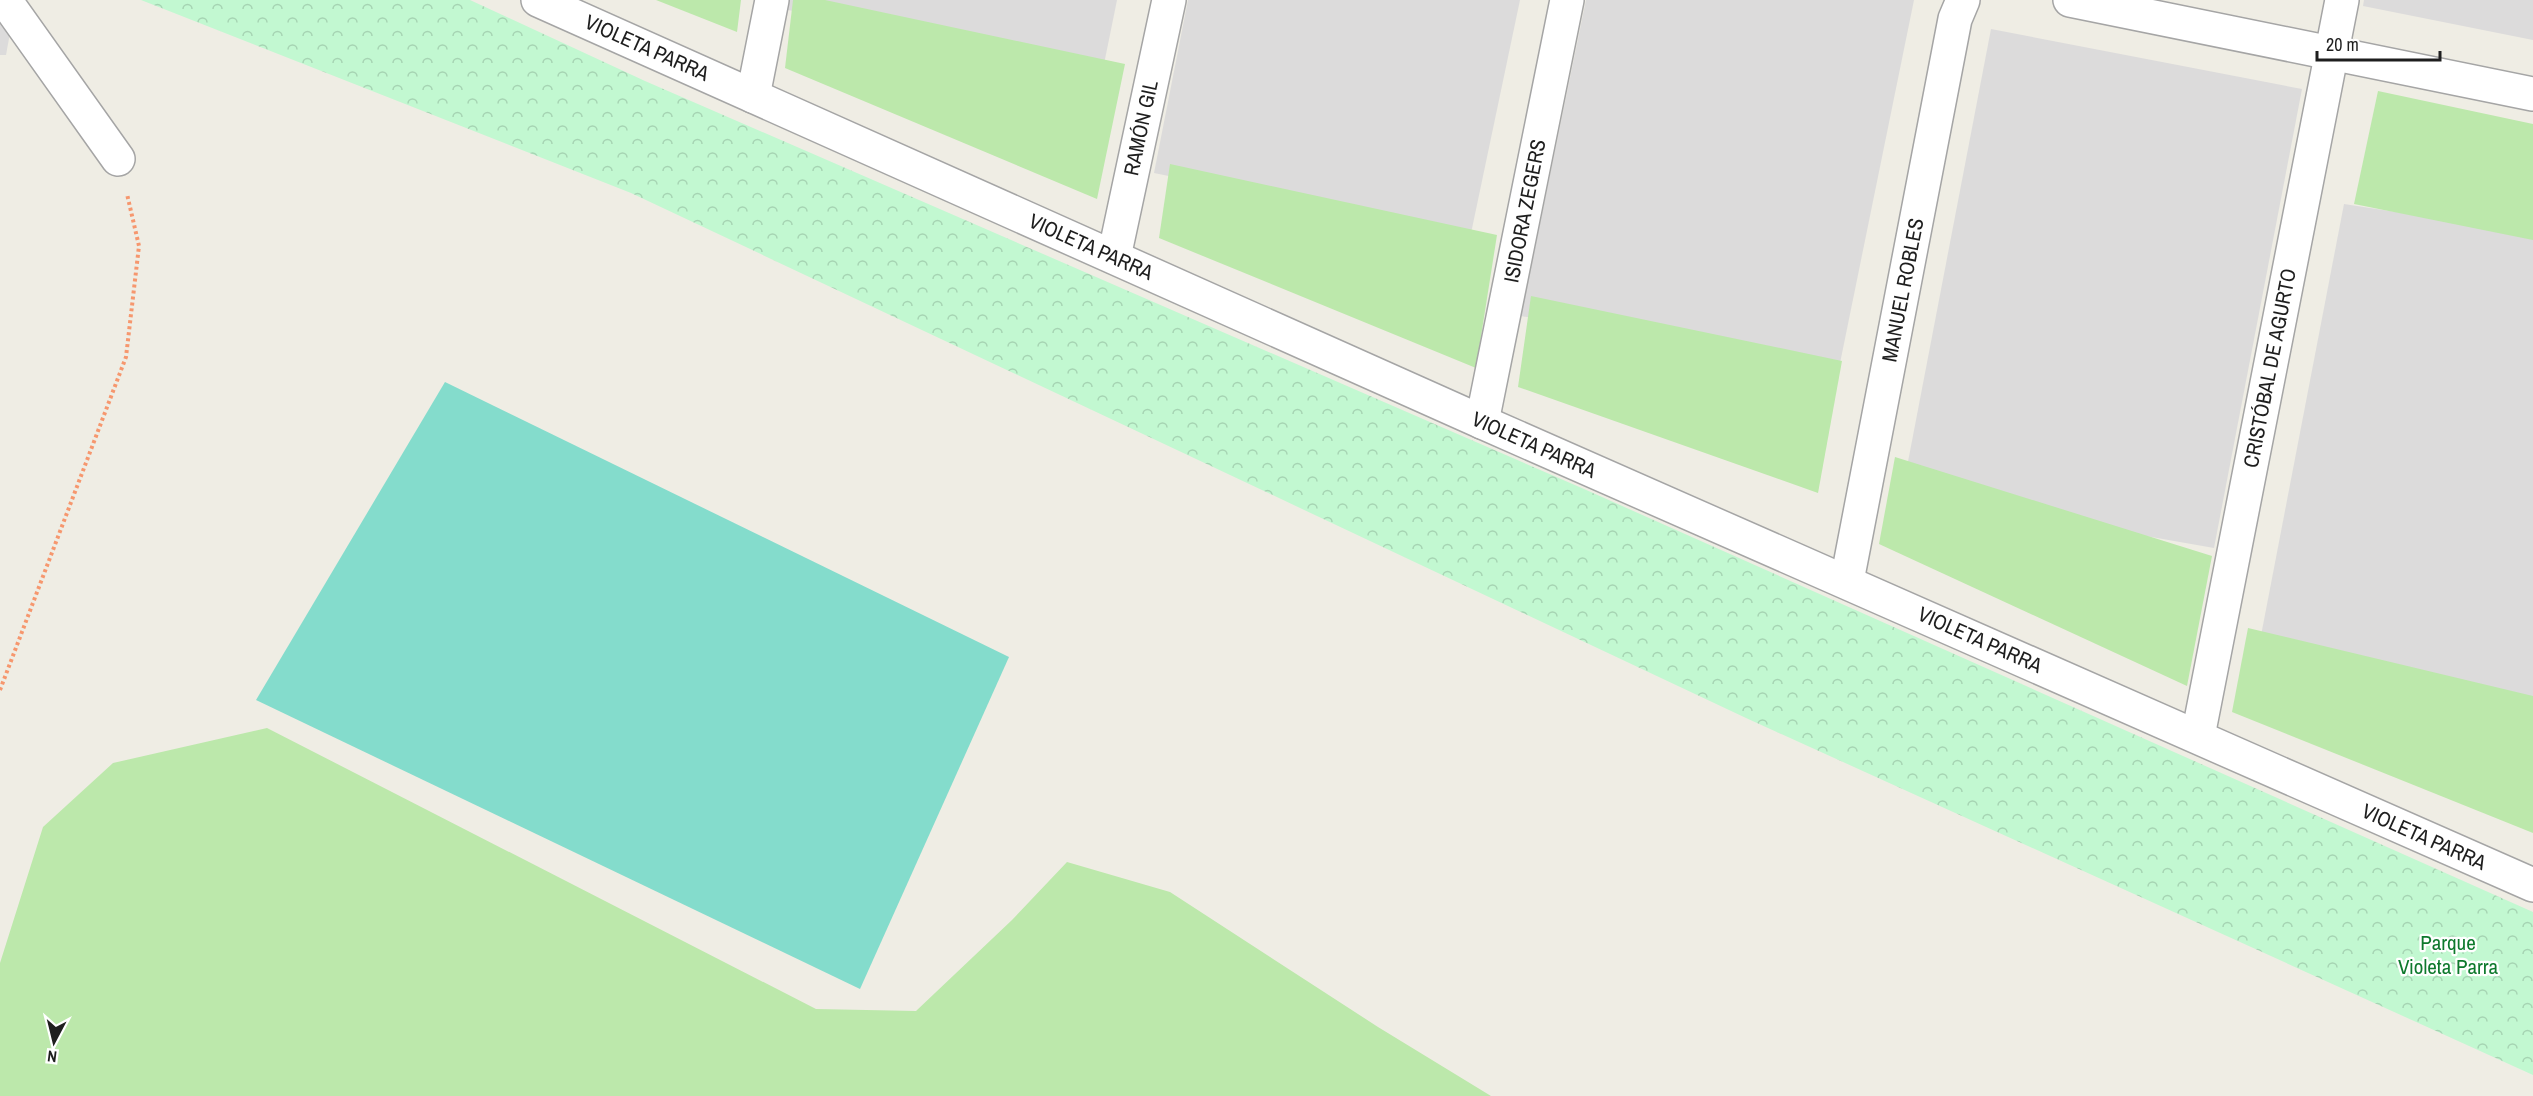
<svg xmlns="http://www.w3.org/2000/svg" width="2533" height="1096" viewBox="0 0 2533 1096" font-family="'Archivo Narrow',sans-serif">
<defs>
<pattern id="park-crowns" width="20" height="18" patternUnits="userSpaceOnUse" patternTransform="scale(1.5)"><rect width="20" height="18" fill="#c2f8d1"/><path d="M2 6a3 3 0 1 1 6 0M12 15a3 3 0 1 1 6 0" fill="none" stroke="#a6d4b3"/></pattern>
</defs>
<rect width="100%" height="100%" fill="#efede4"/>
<!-- residential -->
<g fill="#dcdbdb">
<path d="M0,0H16L6,55H0Z"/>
<path d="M790,0H1117L1103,69L788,10Z"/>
<path d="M1188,0H1520L1470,238L1154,173Z"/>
<path d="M1586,0H1914L1838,373L1521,316Z"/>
<path d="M2364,0H2533V40L2363,6Z"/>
<path d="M1991,29L2302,89L2214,548L1902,493Z"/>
<path d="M2344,204L2533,233V721L2254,672Z"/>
</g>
<!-- grass -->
<g fill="#bce8ab">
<path d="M656,0H741L737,32Z"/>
<path d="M793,0H825L1125,64L1097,199L785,68Z"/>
<path d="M2378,91L2533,124V240L2354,204Z"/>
<path d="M1170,164L1497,235L1476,368L1159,238Z"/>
<path d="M1531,296L1842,361L1818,493L1518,387Z"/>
<path d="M1895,457L2212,556L2187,686L1879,544Z"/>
<path d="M2248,628L2533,696V833L2232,712Z"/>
<path d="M267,728L816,1009L916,1011L1012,920L1067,862L1170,892L1378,1027L1491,1096H0V963L43,827L113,763Z"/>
</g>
<!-- park -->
<path fill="url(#park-crowns)" d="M141,0H470L645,81L1584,489L2533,912V1075L1746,718L631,193Z"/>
<!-- pitch -->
<path fill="#84dccc" d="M445,382L1009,657L860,989L256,700Z"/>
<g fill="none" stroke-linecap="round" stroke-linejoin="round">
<defs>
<g id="minor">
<path d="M5,0L118,159"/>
<path d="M538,0L1482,422L2533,885"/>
<path d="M2070,0L2533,94"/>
<path d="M753,96L772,0"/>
<path d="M1114,257L1169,0"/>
<path d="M1482,422L1567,0"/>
<path d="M1847,581L1955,19L1963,0"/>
<path d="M2198,736L2342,0"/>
</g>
</defs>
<!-- minor casing -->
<use href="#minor" stroke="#a5a5a5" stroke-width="36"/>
<!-- path -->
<path stroke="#f6976e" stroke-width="4" stroke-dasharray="3 3" stroke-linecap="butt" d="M0,690L126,357L139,246L127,194"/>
<!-- minor -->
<use href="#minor" stroke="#fff" stroke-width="33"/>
</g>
<g text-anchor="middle" stroke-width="4.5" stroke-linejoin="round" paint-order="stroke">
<!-- street labels -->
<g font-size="21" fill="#1e1e1e" stroke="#fff">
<text transform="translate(647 48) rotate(24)" y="7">VIOLETA PARRA</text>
<text transform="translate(1141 128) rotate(-78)" y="7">RAMÓN GIL</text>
<text transform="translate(1525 211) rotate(-79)" y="7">ISIDORA ZEGERS</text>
<text transform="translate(1091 247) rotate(24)" y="7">VIOLETA PARRA</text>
<text transform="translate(1903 290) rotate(-79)" y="7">MANUEL ROBLES</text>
<text transform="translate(2270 368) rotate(-79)" y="7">CRISTÓBAL DE AGURTO</text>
<text transform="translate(1534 445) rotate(24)" y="7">VIOLETA PARRA</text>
<text transform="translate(1980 640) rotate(24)" y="7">VIOLETA PARRA</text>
<text transform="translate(2424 837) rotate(24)" y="7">VIOLETA PARRA</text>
</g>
<!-- park labels -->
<g font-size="21" fill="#0e792d" stroke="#fff">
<text x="2448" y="950">Parque<tspan x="2448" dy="24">Violeta Parra</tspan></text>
</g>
</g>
<!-- north arrow -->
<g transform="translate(54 1042) rotate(187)" stroke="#ffffff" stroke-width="4.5" paint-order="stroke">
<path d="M0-4.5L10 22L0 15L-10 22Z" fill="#1e1e1e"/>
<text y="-9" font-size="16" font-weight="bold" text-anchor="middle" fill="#1e1e1e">N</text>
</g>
<!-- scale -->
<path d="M2317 51v9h123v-9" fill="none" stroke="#1e1e1e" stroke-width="3"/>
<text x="2326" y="51" font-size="18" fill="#1e1e1e" stroke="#ffffff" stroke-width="4.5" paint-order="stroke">20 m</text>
</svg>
